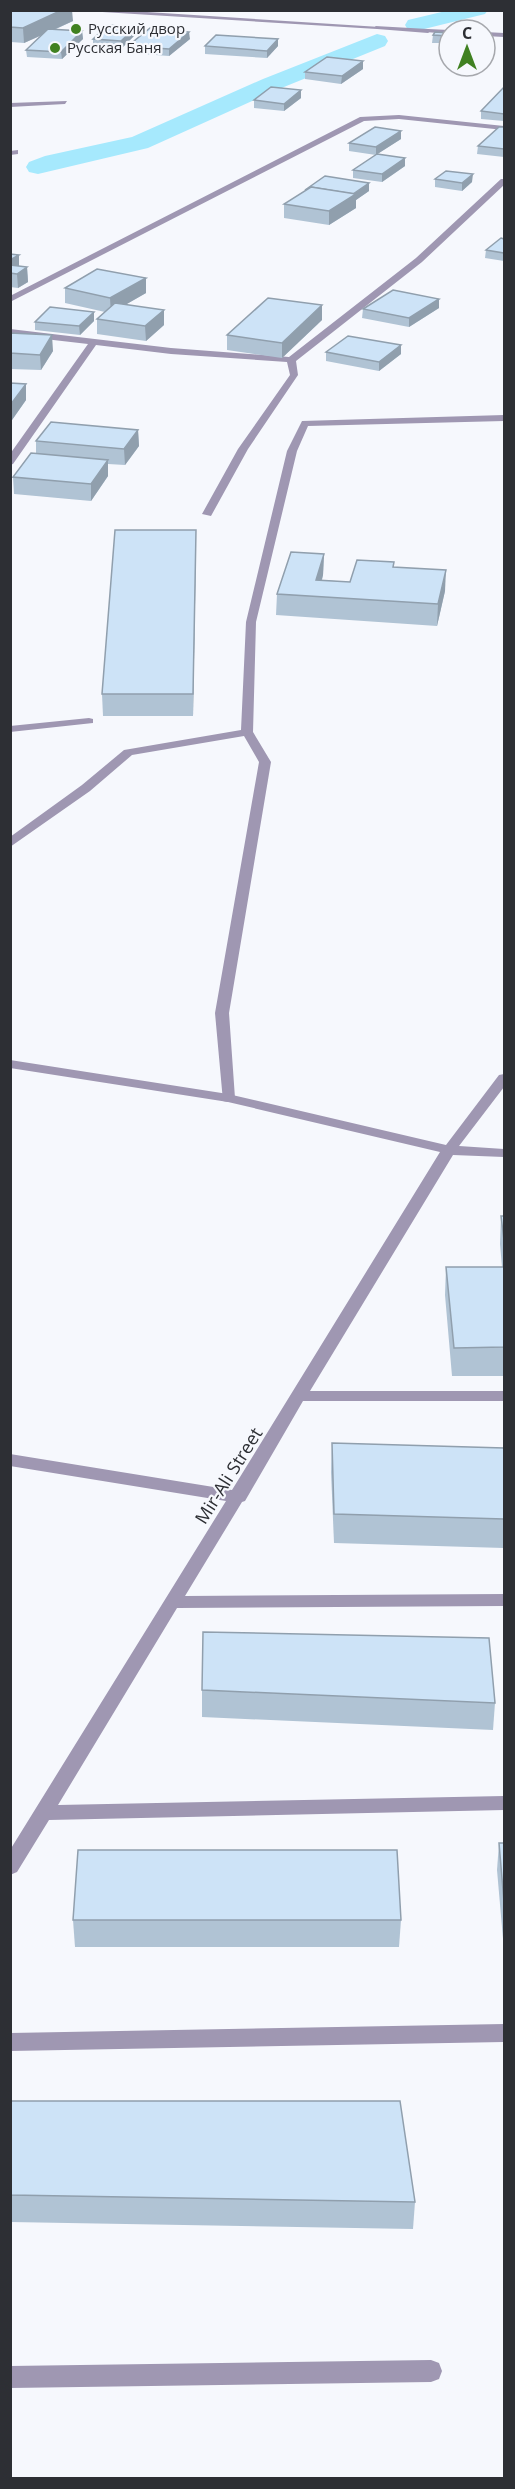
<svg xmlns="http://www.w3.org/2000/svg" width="515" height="2489" viewBox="0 0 515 2489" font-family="'Open Sans',sans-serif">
<rect width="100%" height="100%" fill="#f6f8fd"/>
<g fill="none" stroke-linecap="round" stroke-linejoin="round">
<!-- canal -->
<g fill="#a6e9fd" fill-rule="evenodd">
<path d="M450,10H488L485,14L416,31L408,30L405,25L408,20Z"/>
<path d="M377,34L385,36L388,41L385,46L279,89L148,148L38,174L29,172L26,167L29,162L45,156L132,137L263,79Z"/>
</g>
<!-- service -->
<g fill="#9f97b2" fill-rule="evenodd">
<path d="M67,101L65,104L10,107V103Z"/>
<path d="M18,150V154L10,155V151Z"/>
<path d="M504,415V421L308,426L297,451L256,622L253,732L271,762L229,1013L235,1098L228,1102L223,1101L215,1013L259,762L244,736L132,755L90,791L10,847V837L82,785L124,750L241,730L246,622L287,451L302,421Z"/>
</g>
<!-- minor -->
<g fill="#9f97b2" fill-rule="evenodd">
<path d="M375,26L428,29L431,31L428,33L377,29Z"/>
<path d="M399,115L504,126V130L399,119L364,121L10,302V296L360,117Z"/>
<path d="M501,179H504V185L422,262L296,361L298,375L248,449L211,516L202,514L238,449L290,375L287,362L171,354L96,345L13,464L10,465V454L88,344L10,335V329L171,348L289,357L416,258Z"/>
<path d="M89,718L93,719V723L10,732V726Z"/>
<path d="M10,1060L228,1094L446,1145L499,1075L504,1074V1087L459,1146L504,1149V1157L453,1155L310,1391H504V1401H303L245,1501L242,1502L185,1596L504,1594V1606L177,1608L58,1805L504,1796V1810L49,1820L17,1872L10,1875V1850L226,1501L10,1466V1454L232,1490L440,1152L228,1102L10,1068Z"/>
<path d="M504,2024V2042L10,2051V2033Z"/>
<path d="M431,2360L439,2363L442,2371L439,2379L431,2382L10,2388V2366Z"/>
</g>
<!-- tertiary -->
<g fill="#9f97b2" fill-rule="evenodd">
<path d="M70,10H116L380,27L377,29Z"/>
<path d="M428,29L449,30V34L426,32Z"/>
<path d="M485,32L504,33V37L485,36Z"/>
</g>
</g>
<!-- wall -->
<g fill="#b0c3d4">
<path d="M10,10L73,21L54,30L82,31L83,39L62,59L27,57L26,50L42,35L24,43L11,42Z"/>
<path d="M136,27V34L122,48L93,46V39Z"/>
<path d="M449,33V43H432L433,35Z"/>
<path d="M485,35H490V42L488,46L485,45Z"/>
<path d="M190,39L169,56L129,53L128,46Z"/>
<path d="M205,46H278L267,58L205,54Z"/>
<path d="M363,69L341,84L305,79V72Z"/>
<path d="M504,87V121L481,119V111Z"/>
<path d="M301,90V98L284,111L254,108V100Z"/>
<path d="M504,127V157L477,154L478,146Z"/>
<path d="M401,139L377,154L405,158V166L382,182L353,178V170L376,155L349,151V143Z"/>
<path d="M435,179L472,182L462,191L435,187Z"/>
<path d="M369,191L356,200V208L329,225L284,218V204Z"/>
<path d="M504,239V261L485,258L486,250Z"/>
<path d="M10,254L19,255V266L27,267L28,282L18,288L10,287Z"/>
<path d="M65,288L146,293L125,305L164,310V325L146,341L97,334V319L105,312L65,303Z"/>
<path d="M439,299V308L409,327L362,318L363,309Z"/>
<path d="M322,320L282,358L227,350V335Z"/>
<path d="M94,321L80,335L35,330V322Z"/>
<path d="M10,333L53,351L41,370L10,369Z"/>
<path d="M401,345V354L379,371L326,361V352Z"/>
<path d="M10,383L26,384V400L12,420H11L12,424L10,426Z"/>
<path d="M138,430L139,446L125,465L108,464V476L91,501L14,494L13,477L36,453V441Z"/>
<path d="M196,530L193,716H103L102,694Z"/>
<path d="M324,554L323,575L322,580L350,582L394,562V567L445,591L437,626L276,615L277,594Z"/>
<path d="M501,1216H504V1376H452L445,1295L446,1267H502L500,1244Z"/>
<path d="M332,1443L504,1448V1548L334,1543L331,1472Z"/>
<path d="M202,1690L495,1703L493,1730L202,1717Z"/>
<path d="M499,1843H504V1939H503L497,1870Z"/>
<path d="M73,1920H401L399,1947H75Z"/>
<path d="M10,2101L415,2202L413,2229L10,2222Z"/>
</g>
<!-- shaded-wall -->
<g fill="#909fad">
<path d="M62,10H72L73,21L24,43L23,28Z"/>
<path d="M136,27V34L122,48L121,41Z"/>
<path d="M82,31L83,39L62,59L61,52Z"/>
<path d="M189,32L190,39L169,56V49Z"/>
<path d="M490,35V42L488,46V38Z"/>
<path d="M278,39V46L267,58V51Z"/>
<path d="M363,61V69L341,84L342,76Z"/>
<path d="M301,90V98L284,111V104Z"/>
<path d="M401,131V139L376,155V147Z"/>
<path d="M405,158V166L382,182V174Z"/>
<path d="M473,174L472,182L462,191V183Z"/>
<path d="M369,183V191L356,200V208L329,225V211Z"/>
<path d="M19,255V269L10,273V260Z"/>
<path d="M27,267L28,282L18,288L17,274Z"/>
<path d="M146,278V293L111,313L110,298Z"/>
<path d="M439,299V308L409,327V318Z"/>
<path d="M322,305V320L282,358V343Z"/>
<path d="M164,310V325L146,341L145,326Z"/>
<path d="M94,312V321L80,335L79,326Z"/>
<path d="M52,335L53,351L41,370L40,355Z"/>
<path d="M401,345V354L379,371V362Z"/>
<path d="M26,384V400L12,420L11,404Z"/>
<path d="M138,430L139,446L125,465L124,449Z"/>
<path d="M108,460V476L91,501V484Z"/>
<path d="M196,530V550L193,716V694Z"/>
<path d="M324,554L323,575L317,597L316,580Z"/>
<path d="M446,570L445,591L437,626L438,604Z"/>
</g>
<!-- building -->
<g fill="#cde3f7" stroke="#909fad" stroke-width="1.5">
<path d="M10,10H62L23,28L10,27Z"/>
<path d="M108,25L136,27L121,41L93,39Z"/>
<path d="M150,28L189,32L169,49L128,46Z"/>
<path d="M48,29L82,31L61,52L26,50Z"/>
<path d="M435,32L449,33V36L433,35Z"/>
<path d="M216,35L278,39L267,51L205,46Z"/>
<path d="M485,35H490L488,38H485Z"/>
<path d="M327,57L363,61L342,76L305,72Z"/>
<path d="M271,87L301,90L284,104L254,100Z"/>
<path d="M504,87V114L481,111Z"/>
<path d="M375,127L401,131L376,147L349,143Z"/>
<path d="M499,127H504V149L478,146Z"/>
<path d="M377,154L405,158L382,174L353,170Z"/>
<path d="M446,171L473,174L462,183L435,179Z"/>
<path d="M325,176L369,183L353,194L311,187L305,190Z"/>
<path d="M311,187L356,194L329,211L284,204Z"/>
<path d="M501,238L504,239V253L486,250Z"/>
<path d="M10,254L19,255L10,260Z"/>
<path d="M10,265L27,267L17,274L10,273Z"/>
<path d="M97,269L146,278L110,298L65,288Z"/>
<path d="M393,290L439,299L409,318L363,309Z"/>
<path d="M268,298L322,305L282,343L227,335Z"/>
<path d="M115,303L164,310L145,326L97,319Z"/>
<path d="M50,307L94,312L79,326L35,322Z"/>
<path d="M10,333L52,335L40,355L10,353Z"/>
<path d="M348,336L401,345L379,362L326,352Z"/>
<path d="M10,383L26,384L11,404H10Z"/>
<path d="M51,422L138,430L124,449L36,441Z"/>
<path d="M31,453L108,460L91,484L13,477Z"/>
<path d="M115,530H196L193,694H102Z"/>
<path d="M291,552L324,554L316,580L350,582L357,560L394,562L393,567L446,570L438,604L277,594Z"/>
<path d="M501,1216H504V1240Z"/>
<path d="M446,1267H504V1347L454,1348Z"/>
<path d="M332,1443L504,1448V1519L334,1514Z"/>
<path d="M203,1632L489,1638L495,1703L202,1690Z"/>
<path d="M499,1843H504V1902Z"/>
<path d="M78,1850H397L401,1920H73Z"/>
<path d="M10,2101H400L415,2202L10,2195Z"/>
</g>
<!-- markers -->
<g fill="#408121" stroke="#f6f8fd" stroke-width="2">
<circle cx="76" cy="29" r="6"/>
<circle cx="55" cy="48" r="6"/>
</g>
<g text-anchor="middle" stroke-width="4.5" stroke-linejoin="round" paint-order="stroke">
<!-- far-poi labels -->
<g font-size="15" fill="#2d2f34" stroke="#f6f8fd" text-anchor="start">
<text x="88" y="34">Русский двор</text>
<text x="67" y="53">Русская Баня</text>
</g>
<!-- street labels -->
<g font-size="18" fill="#2d2f34" stroke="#f6f8fd">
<text transform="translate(229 1476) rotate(-58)" y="6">Mir-Ali Street</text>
</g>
</g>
<!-- border -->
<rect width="515" height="2489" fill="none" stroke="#2d2f34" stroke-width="24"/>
<!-- north arrow -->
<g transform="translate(467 48)"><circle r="28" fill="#f6f8fd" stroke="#a6a8ad" stroke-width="1.5"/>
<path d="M0-4.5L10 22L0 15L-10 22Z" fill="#408121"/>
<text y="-9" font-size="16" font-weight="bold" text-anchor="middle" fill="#2d2f34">С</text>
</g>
</svg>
